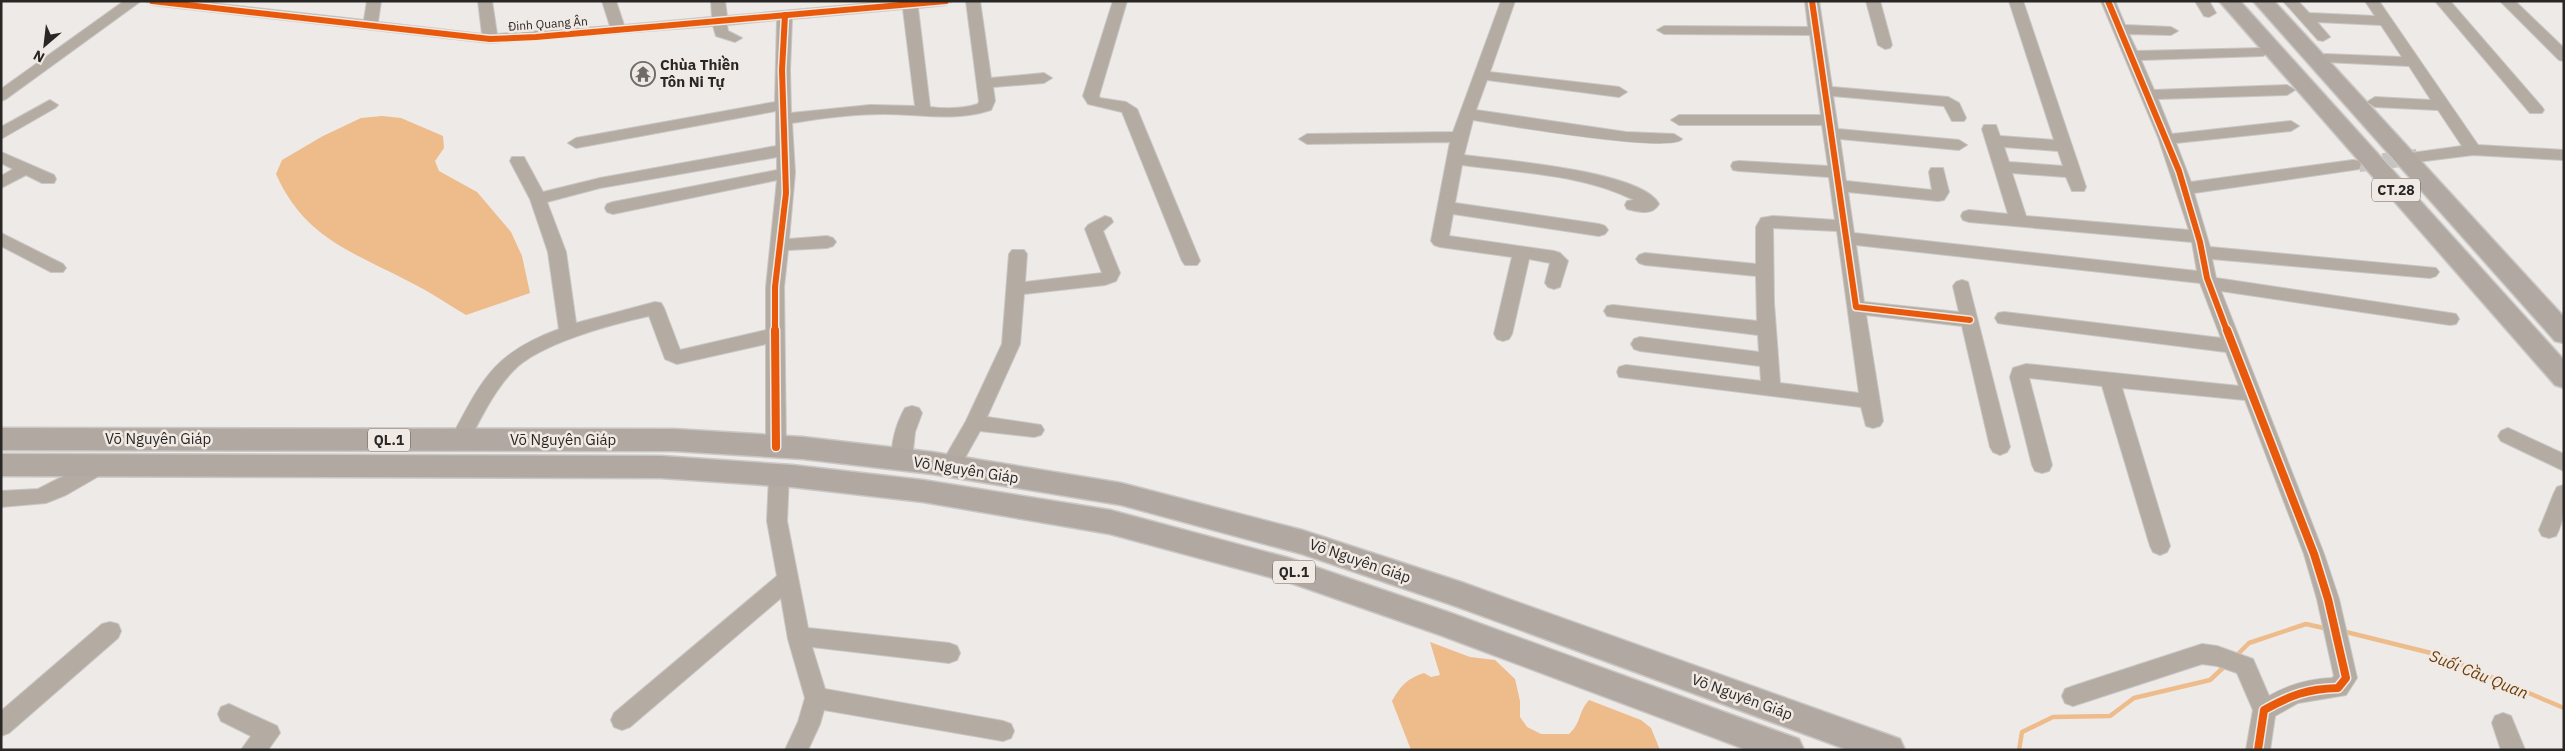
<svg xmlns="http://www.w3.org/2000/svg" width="2565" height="751" viewBox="0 0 2565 751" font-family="'IBM Plex Sans',sans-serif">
<rect width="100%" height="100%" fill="#edeae7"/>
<!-- water -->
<g fill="#eebb8b">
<path d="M382,116L401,118L443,136L444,148L435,161L439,171L477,192L511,232L522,256L530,293L466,315C446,303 427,290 406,280C350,251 304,237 276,174L282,160L323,136L361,118Z"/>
<path d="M1430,642L1470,657L1495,660L1515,679L1520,701V717L1527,727L1541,734H1569C1582,722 1577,714 1589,700L1641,720L1651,728L1660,750H1411L1392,701C1400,686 1408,678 1424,673L1431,677L1440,675Z"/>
</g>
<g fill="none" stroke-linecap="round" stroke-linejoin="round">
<!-- stream -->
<g stroke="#eebb8b" stroke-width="4.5">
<path d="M2342,631L2439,655L2564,708"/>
<path d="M2236,656L2249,643L2306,624L2328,629"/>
<path d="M2019,750L2022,732L2053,717L2110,716L2134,698L2210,680L2225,666"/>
</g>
<!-- minor-tunnel -->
<path stroke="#c6c3c0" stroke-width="16" stroke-dasharray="16 8" stroke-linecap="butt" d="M2359,164L2417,157"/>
<defs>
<g id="minor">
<path d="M124,1H141L6,99L1,101V89Z"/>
<path d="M145,1H193L364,20L367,1H381L378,22L482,34L478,1H492L497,34L610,26L602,1H616L624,25L712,17L711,1H725L727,16L894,1H953L946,5L918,8L930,107C947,109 963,109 978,104L979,101L966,1H980L991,78L1044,73L1052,78L1044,83L993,87L995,101L991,110C954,122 921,114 884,114C853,114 822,118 792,123L795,173L789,239L827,236L833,238L836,242L833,246L827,248L788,250L784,287L786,447L783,452L776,455L769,452L766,447V344L677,364L665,359L649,316C612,324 538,344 513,371C493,392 480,420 467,445L460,448L453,445L450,440C482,380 492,354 559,329L548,252L530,199L510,161L512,157H524L543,192L600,178L776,146V111L576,148L568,143L576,138L775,102L777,20L727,25L728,31L742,38L735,42L716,36L713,26L490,43L152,5ZM903,9L915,106L870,105L791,113L790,70L792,19ZM777,157V170L613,202L607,204L605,208L607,212L613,214L777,180L766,287V330L680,350L664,308L661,303L655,302L576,323L566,252L547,202L600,188Z"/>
<path d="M1113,1H1127L1099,96L1100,98L1126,102L1137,109L1200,261L1197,265H1185L1182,261L1122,112L1088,104L1083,96Z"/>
<path d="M1501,1H1515L1490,72L1619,87L1627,92L1619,97L1487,80L1476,110L1626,132L1674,134L1682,139C1672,154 1499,124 1473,120L1464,155C1501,160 1643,171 1659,204C1652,216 1639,212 1627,209L1625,205L1627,201L1634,200C1581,174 1520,173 1462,165L1455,203L1599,224L1605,226L1608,230L1605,234L1599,236L1453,214L1449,236L1554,251L1560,253L1568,261L1560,287L1554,289L1548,287L1545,283L1550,263L1529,259L1512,334L1509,339L1503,341L1497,339L1494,334L1512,257L1440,247L1434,245L1431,241L1450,142L1307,144L1299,139L1307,134L1453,132Z"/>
<path d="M1805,1H1819L1832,87L1948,97L1959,103L1966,118L1964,121H1952L1944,106L1833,96L1838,129L1959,140L1967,145L1959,150L1840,139L1846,181L1932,190L1929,172L1931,168H1943L1949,192L1944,200L1938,201L1848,192L1854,233L2197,271L2192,242L1969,222L1963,220L1961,216L1963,212L1969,210L2008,214L1982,129L1984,125H1996L2000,136L2054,140L2009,1H2023L2086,187L2084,191H2072L2066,177L2012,173L2026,216L2189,230L2158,137L2101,1H2115L2125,25L2171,27L2178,31L2171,35L2129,34L2137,51L2263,48L2270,52L2263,56L2141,60L2154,90L2287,85L2295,90L2287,95L2158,99L2172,134L2291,121L2299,126L2291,131L2176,143L2191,182L2353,160L2359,161L2361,165L2359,169L2353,170L2194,193L2210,247L2436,268L2439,272L2436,276L2430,278L2212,259L2216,278L2450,313L2456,314L2459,319L2456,324L2450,325L2221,291L2324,554L2339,599L2357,678L2346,695L2298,703L2275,716L2270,750H2246L2253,710L2237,673L2217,666L2202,664L2073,706L2065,703L2062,696L2065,689L2073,686L2202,644L2217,646L2253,659L2269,696C2290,684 2309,679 2332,678L2334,676L2317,599L2304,554L2245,400L2122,388L2170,546L2167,552L2160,555L2153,552L2150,546L2102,386L2029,378L2052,465L2049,471L2042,473L2035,471L2032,465L2010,377L2013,368L2026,364L2239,386L2226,352L2004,324L1998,323L1995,318L1998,313L2004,312L2221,338L2200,283L1856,245L1864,302L1959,312L1953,286L1956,282L1962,280L1968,282L2010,447L2007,452L2000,455L1993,452L1990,447L1962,326L1866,315L1883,421L1880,426L1873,428L1866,426L1861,407L1619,377L1617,372L1619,367L1626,365L1761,381L1760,366L1640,351L1634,349L1631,344L1634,339L1640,337L1759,352L1758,335L1613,317L1607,316L1604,311L1607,306L1613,305L1757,321L1756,276L1645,265L1639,263L1636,259L1639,255L1645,253L1756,264V227L1761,218L1773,216L1835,220L1829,177L1739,171L1733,170L1731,166L1733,162L1739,161L1828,166L1822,125H1679L1671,120L1679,115H1821L1810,35L1664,34L1657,30L1664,26L1808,27ZM2004,147L2058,151L2063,166L2009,162ZM1773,228L1837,231L1859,393L1780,383L1774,303Z"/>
<path d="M1866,1H1880L1892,45L1890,48L1885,49L1878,45Z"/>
<path d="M2195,1H2209L2216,13L2209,17L2204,16Z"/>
<path d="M2283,1H2298L2309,13L2375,16L2365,1H2379L2478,145L2564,150V160L2473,155L2417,162L2411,161L2409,157L2411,153L2462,146L2438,110L2375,107L2367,102L2375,97L2431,100L2409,66L2325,62L2318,58L2325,54L2402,57L2381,25L2317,22L2330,37L2323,41L2318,40Z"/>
<path d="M2435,1H2450L2542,107L2544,110L2542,113H2530Z"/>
<path d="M2500,1H2515L2564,48V61L2559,60Z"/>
<path d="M50,100L58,105L55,108L1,139V127Z"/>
<path d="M1,152L54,175L56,179L54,183H42L26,175L1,188V176L13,169L1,163Z"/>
<path d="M1105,216L1111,218L1113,222L1103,231L1120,273L1116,281L1105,285L1024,294L1020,344L987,417L1041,425L1044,430L1041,435L1034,437L980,431L957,472L950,474L943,472L940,466L966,421L1002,344L1009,254L1012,250H1024L1027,254L1025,282L1102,273L1085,229L1088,225Z"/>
<path d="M1,233L63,264L66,268L63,272H51L1,246Z"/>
<path d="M912,406L919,408L922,413L915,432L912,460L909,465L902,468L895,465C887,450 897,422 905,408Z"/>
<path d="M2508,428L2564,454V471L2501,441L2498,436L2501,431Z"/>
<path d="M99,458L106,460L109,466L106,472L66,495L46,503L1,507V491L38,489Z"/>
<path d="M779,467L786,469L789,475L787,521L808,628L949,643L957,646L960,653L957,660L949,663L812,647L825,689L1003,721L1011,724L1014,731L1011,738L1003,741L824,710L820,724L808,750H785L798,722L805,698L788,639L781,598L630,727L622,730L614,727L611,720L614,713L777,576L767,521L769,475L772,469Z"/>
<path d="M2564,485C2564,504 2565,519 2556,536L2549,538L2542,536L2539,530L2554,493L2557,487Z"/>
<path d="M110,622L118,624L121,631L118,638L9,733L1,736V711L102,624Z"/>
<path d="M229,704L277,726L280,733L268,750H241L251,736L221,721L218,714L221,707Z"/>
<path d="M2503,713L2511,716L2525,750H2501L2492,723L2495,716Z"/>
</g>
<g id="highway">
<path d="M2219,1H2240L2564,360V388L2555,385Z"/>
<path d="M2253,1H2274L2564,317V343L2555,341Z"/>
<path d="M1,428L674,429L803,437L932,452L1121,483L1302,530L1461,582L1889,735L1900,739L1905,750H1848L1455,606L1302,554L1121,505L932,474L803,459L674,451L1,450Z"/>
<path d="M1,454L661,456L792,465L923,480L1110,510L1289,558L1448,612L1799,739L1804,750H1747L1440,635L1288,582L1110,534L923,502L792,487L661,478L1,476Z"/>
</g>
</defs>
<!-- minor casing -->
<use href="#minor" stroke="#c9c7c5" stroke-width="2"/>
<!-- highway casing -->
<use href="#highway" stroke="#c9c7c5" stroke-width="3"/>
<!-- minor -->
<use href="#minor" fill="#b4aba3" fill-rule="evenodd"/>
<!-- highway -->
<use href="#highway" fill="#b1a9a1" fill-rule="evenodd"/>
<defs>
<g id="cycleway-far1">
<path d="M152,1L490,39L536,37L946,1"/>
<path d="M1812,1L1856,307L1970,320"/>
<path d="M2108,1L2179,171L2200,242L2207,278L2227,331"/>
<path d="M775,331V287L786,193L782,70L785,15"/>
</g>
<g id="cycleway">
<path d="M775,330L776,447"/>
<path d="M2227,330L2314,554L2328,599L2346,678L2338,688C2307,689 2291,695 2264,710L2258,750"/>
</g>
</defs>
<!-- cycleway-far1 casing -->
<use href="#cycleway-far1" stroke="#f0e9e4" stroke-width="9"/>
<!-- cycleway casing -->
<use href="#cycleway" stroke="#f0e9e4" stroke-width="11"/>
<!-- cycleway-far1 -->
<use href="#cycleway-far1" stroke="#e8590c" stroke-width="6"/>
<!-- cycleway -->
<use href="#cycleway" stroke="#e8590c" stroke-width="8"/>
</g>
<!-- icons -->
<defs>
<symbol id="temple-ring" viewBox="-11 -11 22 22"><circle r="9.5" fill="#f0e9e4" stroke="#6e6b69" stroke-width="1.5"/><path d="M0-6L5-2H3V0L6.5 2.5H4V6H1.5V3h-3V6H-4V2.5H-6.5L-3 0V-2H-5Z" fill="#6e6b69"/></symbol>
</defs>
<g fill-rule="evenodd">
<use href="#temple-ring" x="629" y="60" width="28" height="28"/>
</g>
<g text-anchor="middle" stroke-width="5" stroke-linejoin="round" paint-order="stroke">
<!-- far-street labels -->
<g font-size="12" fill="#292725" stroke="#f0e9e4">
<text transform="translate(548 24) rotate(-4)" y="4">Đinh Quang Ân</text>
</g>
<!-- shield labels -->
<g fill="#f0e9e4" stroke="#65615e" stroke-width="1">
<rect x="2372" y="178.5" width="48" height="23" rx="4"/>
<rect x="368" y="428.5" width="42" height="23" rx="4"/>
<rect x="1273" y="560.5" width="42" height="23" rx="4"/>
</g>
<g font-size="14" font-weight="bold" fill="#292725">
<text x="2396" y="195">CT.28</text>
<text x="389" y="445">QL.1</text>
<text x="1294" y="577">QL.1</text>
</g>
<!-- poi labels -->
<g font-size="15" font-weight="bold" fill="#292725" stroke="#f0e9e4" text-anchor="start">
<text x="660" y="70">Chùa Thiền<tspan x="660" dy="17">Tôn Ni Tự</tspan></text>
</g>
<!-- street labels -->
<g font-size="15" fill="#292725" stroke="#f0e9e4">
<text x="158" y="444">Võ Nguyên Giáp</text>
<text x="563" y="445">Võ Nguyên Giáp</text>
<text transform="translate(966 470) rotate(9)" y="5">Võ Nguyên Giáp</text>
<text transform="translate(1360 561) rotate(19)" y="5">Võ Nguyên Giáp</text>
<text transform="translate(1742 697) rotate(20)" y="5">Võ Nguyên Giáp</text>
</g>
<!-- water labels -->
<g font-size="16" font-style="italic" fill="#6b3c04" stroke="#f0e9e4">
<text transform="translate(2479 674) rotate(22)" y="6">Suối Cầu Quan</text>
</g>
</g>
<!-- border -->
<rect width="2565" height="751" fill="none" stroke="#292725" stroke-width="5"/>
<!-- north arrow -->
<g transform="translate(45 45) rotate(208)" stroke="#f0e9e4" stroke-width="4" paint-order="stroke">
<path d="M0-4L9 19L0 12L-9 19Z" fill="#292725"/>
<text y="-8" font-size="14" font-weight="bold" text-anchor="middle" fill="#292725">N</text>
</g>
</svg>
